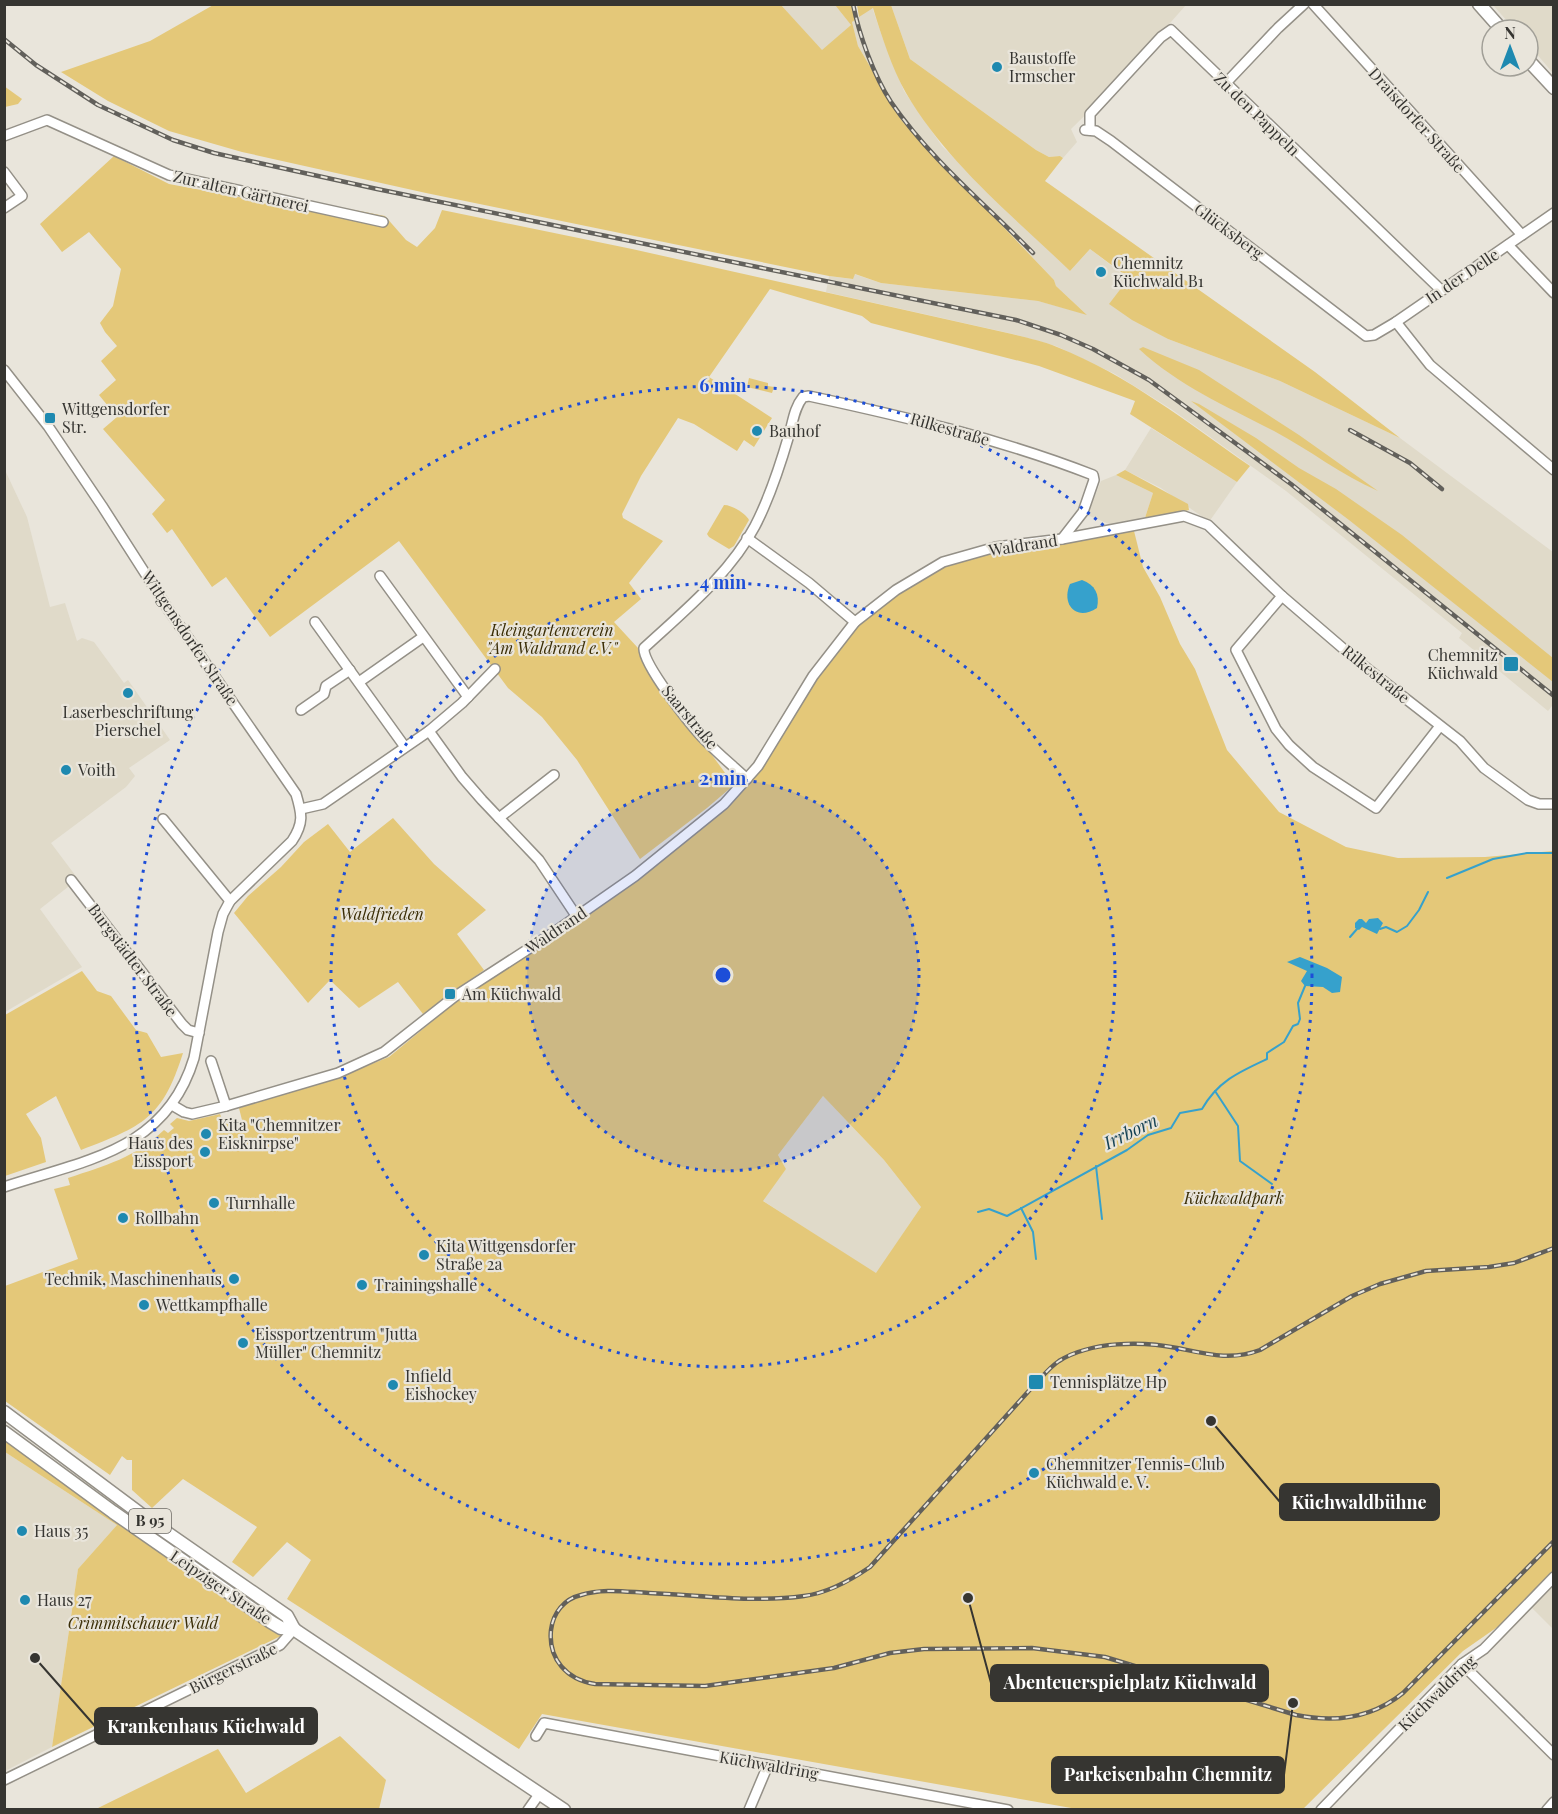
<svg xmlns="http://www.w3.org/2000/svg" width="1558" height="1814" viewBox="0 0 1558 1814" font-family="'Playfair Display',serif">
<rect width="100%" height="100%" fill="#e9e5db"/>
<!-- built -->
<g fill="#e0dac9">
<path d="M781,5H835L851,25L822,51Z"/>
<path d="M891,5H1186L1110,91L1071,129L1077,142L1063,158L1060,156L1049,157L1036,150L910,59Z"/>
<path d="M1493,5H1553V73L1528,44V30H1515Z"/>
<path d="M872,7L883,39L904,91L942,146L1070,271L1090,249L1129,279L1110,304L1168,339L1280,381L1400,438L1553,552V707L1552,706L1548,711L1459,638L1462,633L1286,491L1171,409L1115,374L1056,346L1013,334L826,292L829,276L852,279L854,274L881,283L1038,301L1086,314L1056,286L1054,280L902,121L858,46L852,22Z"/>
<path d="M1151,428L1237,482L1211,519L1207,520L1161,488L1125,470Z"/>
<path d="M4,468L27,517L50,607L65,603L77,641L82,638L94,642L124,683L128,680L170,740L129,768L135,776L126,787L51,843L78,879L40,909L82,967L5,1012Z"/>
<path d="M1116,475L1153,493L1144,521L1114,526L1087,515L1101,481Z"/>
<path d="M823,1096L884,1160L921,1207L876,1274L762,1200L786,1169L778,1155Z"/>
<path d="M5,1452L117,1525L78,1569L52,1747L5,1771Z"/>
<path d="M1553,1584V1629L1531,1607Z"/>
</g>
<!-- green -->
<g fill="#e4c879" fill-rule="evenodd">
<path d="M215,4L781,5L822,50L851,25L835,5H852L855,20L852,22L858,46L902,121L1054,280L1056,286L1087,315L1038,301L881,283L855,274L853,279L829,276L426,193L242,152L169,131L108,101L61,72L150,41Z"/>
<path d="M857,5H891L910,59L1036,150L1049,157L1060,156L1063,158L1045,181L1315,372L1400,438L1280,381L1168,339L1132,320L1109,304L1129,278L1090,249L1070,271C1012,215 947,163 906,93C892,69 881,34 873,8L859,17Z"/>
<path d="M4,86L22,99L18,104L5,107Z"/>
<path d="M114,156L169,184L265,202L267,193L385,216L406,240L417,247L435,228L442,210L632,249L1012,334C1027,338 1043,341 1057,347C1128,375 1188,423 1250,466L1237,482L1130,414L1135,401L1039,366L871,323L862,316L770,289L709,377L772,418L754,447L744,440L737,451L694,424L678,418L641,476L622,514L623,518L663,541L629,583L641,599L614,622L638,648L667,694L734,785L707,808L640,859L577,760L542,717L508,688L399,541L270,637L226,577L212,587L172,529L167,533L152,514L165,500L103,429L117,417L99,395L116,380L101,361L117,346L105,332L100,323L113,306L121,269L89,232L62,252L40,224Z"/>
<path d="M1143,347L1199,370L1299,435L1378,491C1341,475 1310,450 1274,431C1226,406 1179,386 1139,349Z"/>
<path d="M749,378L768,383V386L774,387L772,393L747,387Z"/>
<path d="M1191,401L1199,404L1256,438L1299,468L1336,489L1402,535L1553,658V682L1349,520Z"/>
<path d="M1125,470L1188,504L1189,510L1144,521L1153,493L1116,475Z"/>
<path d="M724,505C732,505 745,513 749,520L734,546L729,549L709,537L707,534Z"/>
<path d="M1133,527L1143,567L1160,597L1180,644L1195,669L1227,750L1279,812L1346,847L1398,858L1485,857L1553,851V1572L1506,1621L1463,1651L1303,1809H1077L542,1714L519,1749L287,1599L311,1560L287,1542L253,1577L232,1562L257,1527L183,1479L152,1508L132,1490V1460H127L122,1456L110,1475L5,1401V1286L78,1259L54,1189L70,1185L68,1178C107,1165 134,1158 164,1130L168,1133L174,1128L170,1124L177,1118L189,1121L220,1114L224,1124L242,1120L239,1108L339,1077L389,1057L452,1005L578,917L726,808L797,703L855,625L896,594L945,565L997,550ZM823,1096L884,1160L921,1207L876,1273L763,1201L786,1169L778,1155Z"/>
<path d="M393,818L434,864L486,910L457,934L484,970L423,1014L398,982L359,1008L330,980L308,1003L234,913L248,896L281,867L304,842L328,824L350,852Z"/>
<path d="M82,971L97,991L111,996L136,1030L147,1033L161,1057L183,1053C162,1119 143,1126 81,1150L56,1096L26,1114L41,1138L46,1162L5,1176V1015Z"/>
<path d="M4,1440L285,1634L52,1747L78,1569L117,1525L5,1452Z"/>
<path d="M340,1736L386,1780L379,1809H96L218,1749L246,1793Z"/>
</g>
<!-- water -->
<g fill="#36a1cc">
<path d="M1082,580C1095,585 1100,594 1097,608C1076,622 1061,604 1070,584Z"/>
<path d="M1378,918L1383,923L1377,934L1362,927L1359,930L1355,928V923L1359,919H1362L1366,923L1369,919Z"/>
<path d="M1300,957L1327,968L1342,977L1340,992L1332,993L1323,987L1305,986L1301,981L1307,971L1287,962Z"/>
</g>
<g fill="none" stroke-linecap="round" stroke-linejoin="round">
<!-- stream -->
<g stroke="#36a1cc" stroke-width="2">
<path d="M1447,878L1493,859L1527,853H1554"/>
<path d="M1380,929L1386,927L1397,932L1407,926L1419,910L1428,892"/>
<path d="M1350,937L1357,929"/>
<path d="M1215,1091L1238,1126L1240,1161L1272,1184"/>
<path d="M1096,1166L1102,1219"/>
<path d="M1021,1208L1033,1232L1036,1259"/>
<path d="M978,1212L989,1209L1007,1216L1127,1150L1148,1135L1171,1128L1180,1113L1202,1109C1218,1081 1239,1072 1267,1059V1053L1284,1042L1293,1026L1298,1024L1300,1019L1298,1003L1305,986"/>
</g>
<defs>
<g id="minor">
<path d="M1313,4L1522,235"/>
<path d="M1225,84L1278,28L1304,4"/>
<path d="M1085,130L1096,131L1111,141L1366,336L1374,335L1396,322L1554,213"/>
<path d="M1090,130V114L1161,37L1171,30L1441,290"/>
<path d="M4,136L47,120L169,175L383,222"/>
<path d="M4,172L22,196L4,208"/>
<path d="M1508,245L1554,293"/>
<path d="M1396,322L1430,365L1554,470"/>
<path d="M4,370L48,426L102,506L168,609L296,794C302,814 304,823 292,841L230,901L223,914L218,932L194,1058C166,1151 85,1160 4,1187"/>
<path d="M747,538L809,583L855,622"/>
<path d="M380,576L468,697"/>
<path d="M1282,596L1236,650L1276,729L1289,745L1313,767L1376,808L1440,726"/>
<path d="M315,622L405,747"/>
<path d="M359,682L423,637"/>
<path d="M301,710L324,694L326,686L350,670"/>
<path d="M429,731L462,777L482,800L539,860L577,917"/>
<path d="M747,779C732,765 716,752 702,737C690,724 642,663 644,648C683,612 730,574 755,526C770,497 780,466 789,435C793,422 794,408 803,397L809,396C906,417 1001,439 1093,475L1094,480L1083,512L1062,539"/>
<path d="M301,809L323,804L429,731L462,703L495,669"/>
<path d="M499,818L554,775"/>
<path d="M163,819L230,901"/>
<path d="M71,880L182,1024L188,1030L199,1033"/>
<path d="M211,1061L226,1106"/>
<path d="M172,1105L184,1112L192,1114L226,1106L338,1073L384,1052L454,997L556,931L635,876L724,804L758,766L813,676L855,622L896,590L943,562L996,547L1062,539L1184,516L1208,525L1282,596L1360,663L1460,741L1484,768L1528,800L1539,804H1554"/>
<path d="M1462,1664L1554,1755"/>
<path d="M536,1736L544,1723L1008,1810"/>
<path d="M4,1780L280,1645L294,1629"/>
<path d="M528,1810L540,1793"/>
<path d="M749,1810L768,1765"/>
<path d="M1321,1810L1462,1664L1484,1649L1554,1577"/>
<path d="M1547,1810L1554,1802"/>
</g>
<g id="major">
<path d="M1479,4L1502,30"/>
<path d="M1528,60L1554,88"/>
<path d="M4,1412L150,1521L287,1616L294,1629"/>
<path d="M4,1432L113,1512L271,1622L281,1628L294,1629L298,1632L564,1810"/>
</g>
</defs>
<!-- minor casing -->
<use href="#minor" stroke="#949087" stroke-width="12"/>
<!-- major casing -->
<use href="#major" stroke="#949087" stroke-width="15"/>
<!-- minor -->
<use href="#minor" stroke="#fff" stroke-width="9"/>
<!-- major -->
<use href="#major" stroke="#fff" stroke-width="12"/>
<defs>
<g id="rail">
<path d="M853,4C859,35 874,76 891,102C930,159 985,204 1033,253"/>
<path d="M4,39L36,65L98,105L173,140L214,153L377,189L1016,320L1061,335L1093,349L1149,380L1291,484L1554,696"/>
<path d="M1350,430L1410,463L1442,489"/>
<path d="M1554,1248L1514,1263L1489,1267L1426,1271L1380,1284L1352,1296L1260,1350C1231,1361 1207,1354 1177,1348C1142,1341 1091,1341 1059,1361C1050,1367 1043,1376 1035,1384L870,1567C851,1580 828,1593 804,1596C752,1603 701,1595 649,1593C627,1592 603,1588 581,1595C564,1599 553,1613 551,1630C548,1659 567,1680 595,1684L705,1686L834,1668L890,1653L924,1649L1032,1648L1105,1657L1296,1715C1335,1723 1372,1718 1403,1693L1554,1541"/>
</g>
</defs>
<!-- rail casing -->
<use href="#rail" stroke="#62605b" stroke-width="4.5"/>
<!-- rail -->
<use href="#rail" stroke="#e9e5db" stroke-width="2" stroke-dasharray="7" stroke-linecap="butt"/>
</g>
<!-- distance rings -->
<circle cx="723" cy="975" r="196" fill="#1d4ed8" fill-opacity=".12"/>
<g fill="none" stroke="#1d4ed8" stroke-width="3" stroke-dasharray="3 6">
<circle cx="723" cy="975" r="196"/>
<circle cx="723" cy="975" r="392"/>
<circle cx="723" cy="975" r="589"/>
</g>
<!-- markers -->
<g fill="#1e89b0" stroke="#e9e5db" stroke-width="2">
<circle cx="997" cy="67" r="6"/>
<circle cx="1101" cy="272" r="6"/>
<rect x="44" y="412" width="12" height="12" rx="3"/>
<circle cx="757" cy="431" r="6"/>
<rect x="1503" y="656" width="16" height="16" rx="3"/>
<circle cx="128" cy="693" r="6"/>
<circle cx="66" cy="770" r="6"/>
<rect x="444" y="988" width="12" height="12" rx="3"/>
<circle cx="206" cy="1134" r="6"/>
<circle cx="205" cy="1152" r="6"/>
<circle cx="214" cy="1203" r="6"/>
<circle cx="123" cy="1218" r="6"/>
<circle cx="424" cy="1255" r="6"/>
<circle cx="234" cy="1279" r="6"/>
<circle cx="362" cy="1285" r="6"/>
<circle cx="144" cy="1305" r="6"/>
<circle cx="243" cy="1343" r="6"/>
<rect x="1028" y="1374" width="16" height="16" rx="3"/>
<circle cx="393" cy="1385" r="6"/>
<circle cx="1034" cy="1473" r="6"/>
<circle cx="22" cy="1531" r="6"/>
<circle cx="25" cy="1600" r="6"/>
</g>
<g text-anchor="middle" stroke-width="4.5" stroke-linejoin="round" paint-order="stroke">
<!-- shield labels -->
<rect fill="#e9e5db" stroke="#6c6a64" stroke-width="1.5" x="129" y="1509" width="42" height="24" rx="4.5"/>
<g font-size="15" font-weight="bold" fill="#363531">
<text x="150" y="1526">B 95</text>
</g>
<!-- poi labels -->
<g font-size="16" fill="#363531" stroke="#e9e5db" text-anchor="start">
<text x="1009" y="64">Baustoffe<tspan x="1009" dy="18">Irmscher</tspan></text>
<text x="1113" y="269">Chemnitz<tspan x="1113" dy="18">Küchwald B1</tspan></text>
<text x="62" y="415">Wittgensdorfer<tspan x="62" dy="18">Str.</tspan></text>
<text x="769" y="437">Bauhof</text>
<text x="1498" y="661" text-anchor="end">Chemnitz<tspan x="1498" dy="18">Küchwald</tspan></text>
<text x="128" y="718" text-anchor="middle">Laserbeschriftung<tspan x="128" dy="18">Pierschel</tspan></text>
<text x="78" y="776">Voith</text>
<text x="462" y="1000">Am Küchwald</text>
<text x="218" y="1131">Kita "Chemnitzer<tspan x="218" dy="18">Eisknirpse"</tspan></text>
<text x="193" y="1149" text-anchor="end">Haus des<tspan x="193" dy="18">Eissport</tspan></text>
<text x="226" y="1209">Turnhalle</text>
<text x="135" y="1224">Rollbahn</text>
<text x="436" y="1252">Kita Wittgensdorfer<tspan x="436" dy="18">Straße 2a</tspan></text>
<text x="222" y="1285" text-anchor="end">Technik, Maschinenhaus</text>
<text x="374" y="1291">Trainingshalle</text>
<text x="156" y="1311">Wettkampfhalle</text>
<text x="255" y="1340">Eissportzentrum "Jutta<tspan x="255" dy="18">Müller" Chemnitz</tspan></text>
<text x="405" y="1382">Infield<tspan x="405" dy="18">Eishockey</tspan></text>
<text x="1050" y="1388">Tennisplätze Hp</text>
<text x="1046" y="1470">Chemnitzer Tennis-Club<tspan x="1046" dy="18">Küchwald e. V.</tspan></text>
<text x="34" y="1537">Haus 35</text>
<text x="37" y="1606">Haus 27</text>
</g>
<!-- street labels -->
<g font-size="16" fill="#363531" stroke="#e9e5db">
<text transform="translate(1257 114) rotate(44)" y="6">Zu den Pappeln</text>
<text transform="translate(1417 120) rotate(48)" y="6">Draisdorfer Straße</text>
<text transform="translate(241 191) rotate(13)" y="6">Zur alten Gärtnerei</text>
<text transform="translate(1229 231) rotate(37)" y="6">Glücksberg</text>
<text transform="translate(1462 276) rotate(-34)" y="6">In der Delle</text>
<text transform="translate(950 429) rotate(16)" y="6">Rilkestraße</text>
<text transform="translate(1023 545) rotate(-9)" y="6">Waldrand</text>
<text transform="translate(190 638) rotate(56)" y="6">Wittgensdorfer Straße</text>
<text transform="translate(1376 674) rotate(39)" y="6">Rilkestraße</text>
<text transform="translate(690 717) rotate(50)" y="6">Saarstraße</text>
<text transform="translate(556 930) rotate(-34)" y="6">Waldrand</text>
<text transform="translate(133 960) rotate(53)" y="6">Burgstädter Straße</text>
<text transform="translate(221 1587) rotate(34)" y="6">Leipziger Straße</text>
<text transform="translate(233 1668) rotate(-26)" y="6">Bürgerstraße</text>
<text transform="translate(1437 1693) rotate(-44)" y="6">Küchwaldring</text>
<text transform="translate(769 1765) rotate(10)" y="6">Küchwaldring</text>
</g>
<!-- park labels -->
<g font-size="16" font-style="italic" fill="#3a2d05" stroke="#e9e5db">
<text x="552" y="636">Kleingartenverein<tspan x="552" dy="18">"Am Waldrand e.V."</tspan></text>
<text x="382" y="920">Waldfrieden</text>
<text x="1234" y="1204">Küchwaldpark</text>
<text x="143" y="1629">Crimmitschauer Wald</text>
</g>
<!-- water labels -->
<g font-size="18" font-style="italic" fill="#164355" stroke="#e9e5db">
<text transform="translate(1131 1132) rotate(-26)" y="6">Irrborn</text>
</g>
</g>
<circle cx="723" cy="975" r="9" fill="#1d4ed8" stroke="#e9e5db" stroke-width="3"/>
<g font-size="18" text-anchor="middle" font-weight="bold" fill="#1d4ed8" stroke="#e9e5db" stroke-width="4.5" stroke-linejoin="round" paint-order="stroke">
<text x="723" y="392">6 min</text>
<text x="723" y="589">4 min</text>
<text x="723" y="785">2 min</text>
</g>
<!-- callouts -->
<path fill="none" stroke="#363531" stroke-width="2" d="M1211 1421L1280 1502M968 1598L991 1683M35 1658L95 1726M1293 1703L1284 1775"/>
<g fill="#363531" stroke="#e9e5db" stroke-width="2">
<circle cx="1211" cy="1421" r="6"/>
<circle cx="968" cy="1598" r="6"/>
<circle cx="35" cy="1658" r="6"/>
<circle cx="1293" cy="1703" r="6"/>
</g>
<g fill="#363531" stroke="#363531" stroke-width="2">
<rect x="1280" y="1484" width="159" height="36" rx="6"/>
<rect x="991" y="1665" width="277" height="36" rx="6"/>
<rect x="95" y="1708" width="222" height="36" rx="6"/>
<rect x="1052" y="1757" width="232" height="36" rx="6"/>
</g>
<g font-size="18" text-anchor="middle" font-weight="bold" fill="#fff">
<text x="1359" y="1509">Küchwaldbühne</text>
<text x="1130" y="1689">Abenteuerspielplatz Küchwald</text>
<text x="206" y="1733">Krankenhaus Küchwald</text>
<text x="1168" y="1781">Parkeisenbahn Chemnitz</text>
</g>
<!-- border -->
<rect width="1558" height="1814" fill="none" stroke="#363531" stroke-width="12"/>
<!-- north arrow -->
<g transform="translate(1510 48)"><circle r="28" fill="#e9e5db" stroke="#a19f97" stroke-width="1.5"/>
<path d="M0-4.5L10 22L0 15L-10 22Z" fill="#1e89b0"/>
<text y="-9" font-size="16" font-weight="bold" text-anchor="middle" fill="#363531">N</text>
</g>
</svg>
